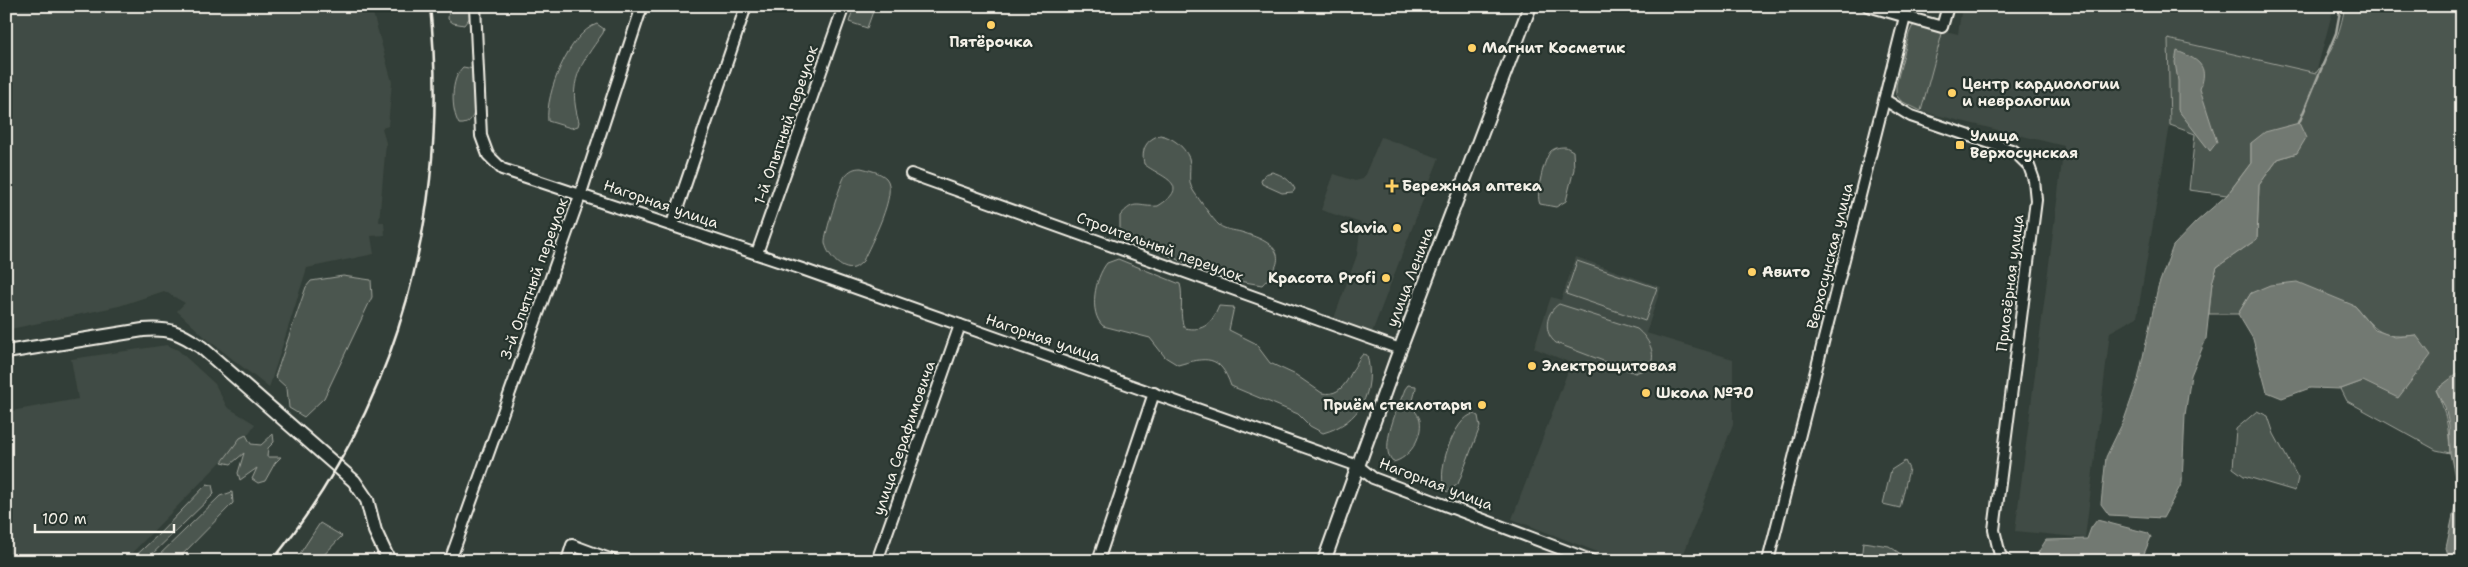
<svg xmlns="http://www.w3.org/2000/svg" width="2468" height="567" viewBox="0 0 2468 567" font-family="'Shantell Sans',sans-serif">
<rect width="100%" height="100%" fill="#323e38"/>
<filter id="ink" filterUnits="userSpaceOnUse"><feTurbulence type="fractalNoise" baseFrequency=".02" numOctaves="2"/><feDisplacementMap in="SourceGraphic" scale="10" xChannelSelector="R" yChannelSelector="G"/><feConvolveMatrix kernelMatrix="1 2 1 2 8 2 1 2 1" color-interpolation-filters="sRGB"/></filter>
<g filter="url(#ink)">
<!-- built -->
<g fill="#404b44">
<path d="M6,6H371L392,82L388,126L382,128L386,143L379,222H384L385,235L371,236L374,254L307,268L269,388L206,338L177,311L185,303L164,291L119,306L6,330Z"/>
<path d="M1962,6H2334L2316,73L2169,39L2170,125L2137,317L2110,332L2085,538L2015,531L2064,146L1924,112L1901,101L1896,95V85L1912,27L1916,24L1958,34Z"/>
<path d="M1381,137L1439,158L1371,335L1333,321L1357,255L1361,223L1321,210L1334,174L1355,181L1363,179Z"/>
<path d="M1576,257L1661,287L1646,333L1733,359V424L1681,561H1621L1512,519L1571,363L1534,348L1551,297L1561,300Z"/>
<path d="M167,345L178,350L215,384L227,407L255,424L249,433L124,561H6V412L78,399L71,359Z"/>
</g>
<!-- green -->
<g fill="#4c564f" stroke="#a0a49c">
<path d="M449,6H470L471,16L464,25L453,23L448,19Z"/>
<path d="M854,6H875L867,28L849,22Z"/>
<path d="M2345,6H2462V376L2459,373L2436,390C2446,411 2449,429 2450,453L2436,450L2347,401L2341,389L2363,381L2416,335C2381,339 2377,332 2355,306L2251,293L2238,314H2209L2212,282L2217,267L2257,239L2259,185L2278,159L2297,153L2251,143V163L2227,195L2189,190L2195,134L2170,125L2168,39L2316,73C2334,48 2339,37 2345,6Z"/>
<path d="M597,24L604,29L603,33C580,65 567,82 579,122L578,126L571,128L548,121C545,94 569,33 597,24Z"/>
<path d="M1916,24L1943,30L1921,111L1901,101L1896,95V85L1909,34L1912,27Z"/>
<path d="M463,67L474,69C475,84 482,127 459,124C451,110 450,79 463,67Z"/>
<path d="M1160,135C1172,137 1184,146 1189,158C1192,169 1186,181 1194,192C1199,199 1213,220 1219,225C1225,230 1234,230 1241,232C1275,242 1292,255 1262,285L1221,278L1130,239L1120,231V216C1135,198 1138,208 1158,206C1194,184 1160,177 1144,164C1141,149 1146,140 1160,135Z"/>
<path d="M1566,147L1573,151L1574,169L1566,201L1556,207L1540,204C1535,195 1544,158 1551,151C1556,147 1561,147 1566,147Z"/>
<path d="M861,168C869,170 880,172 886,178C899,192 870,245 863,261C861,263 857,267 854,268C841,272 826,253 825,242C824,236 841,181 845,176C850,170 854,168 861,168Z"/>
<path d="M1272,172C1283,175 1290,180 1295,189L1293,192L1282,193L1262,184L1261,181L1265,174Z"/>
<path d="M1118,259L1180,284C1184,296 1178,320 1185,328C1204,332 1212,323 1219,306L1234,307L1229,330L1255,343L1270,363L1296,375L1322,393C1347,398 1350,368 1363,354L1367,355C1376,391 1360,423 1323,433L1310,426L1298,414L1231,386C1220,354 1206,357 1178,365L1165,357L1150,338L1103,326C1088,312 1095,278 1107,263Z"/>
<path d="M1577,261L1657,288L1645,321L1566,294Z"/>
<path d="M343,276L371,280L372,297L324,398L304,417L289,408L287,388L275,377L306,287L311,281Z"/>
<path d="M1559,304L1637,329C1648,338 1658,354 1649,368L1635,373L1556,343C1543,333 1545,313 1559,304Z"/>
<path d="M1408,385L1416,386C1416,393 1412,399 1413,405C1413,410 1419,415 1420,420C1423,437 1409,459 1393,462C1378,449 1399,405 1405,389Z"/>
<path d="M2257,411L2268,416L2274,434L2298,478L2295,491L2244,476L2233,468L2236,429Z"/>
<path d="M1474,414L1478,416L1480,427L1458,484L1447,492C1433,478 1454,416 1474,414Z"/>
<path d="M273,434L274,442L268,448L267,457H281L275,463L265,481L258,483L252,479L257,468L240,480L238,473L244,453L231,464L222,462L240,438L246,435L251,444L261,445Z"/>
<path d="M1905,461L1909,469L1900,508L1883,504L1891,470Z"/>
<path d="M207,484L212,485L214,494L145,561H130L158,535Z"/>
<path d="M232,492L233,503L176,561H153L220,496Z"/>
<path d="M320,523L342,536L318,561H295Z"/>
<path d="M1863,542L1889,546L1911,561H1861Z"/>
</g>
<!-- water -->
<g fill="#727972" stroke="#a6a9a1">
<path d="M2177,51C2197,59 2210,65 2200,89L2217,142L2210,151L2178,110V81L2175,62Z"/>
<path d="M2299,123L2306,138L2297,153L2278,159L2259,185L2257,239L2217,267L2212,283L2206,339L2191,375L2185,415L2182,483L2163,518L2109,515L2101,504L2106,457L2124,420L2138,380L2158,287L2173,246L2196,222L2227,195L2251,163V143L2265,132Z"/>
<path d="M2297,282L2355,306L2375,330L2395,337L2416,335L2431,355L2398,398L2363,381L2341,389L2310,388L2282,398L2267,392L2253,339L2238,314L2251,293L2270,285Z"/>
<path d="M2459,372L2462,376V561H2450L2446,548L2458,492L2450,453L2449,425L2445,407L2436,390Z"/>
<path d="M2097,520L2148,533L2151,537L2141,561H2033L2046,540L2087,539L2091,528Z"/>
</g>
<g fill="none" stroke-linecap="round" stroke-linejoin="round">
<!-- stream -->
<path stroke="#a6a9a1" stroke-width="2.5" d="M2299,123L2336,33L2341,6"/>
<defs>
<g id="minor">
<path d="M475,6L481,136L488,155L502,169L802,269L1358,466L1373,478L1593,561"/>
<path d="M1868,6L1942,27L1948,6"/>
<path d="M1885,100L1911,116L2014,151L2029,166L2034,180L2036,200L1994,530L2000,555L2006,561"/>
<path d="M911,174L1400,349"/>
<path d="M672,224L746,6"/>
<path d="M757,253L844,6"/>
<path d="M450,561L581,193L642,6"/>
<path d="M567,561L572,545L615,561"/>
<path d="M877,561L960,325"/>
<path d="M1098,561L1154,393"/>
<path d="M1768,561L1905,17"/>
</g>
<g id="major">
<path d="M6,352L143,330C170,328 179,332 201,347L354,481L367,500L375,531L389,561"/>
<path d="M1324,561L1396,360L1530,6"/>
</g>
</defs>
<!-- minor casing -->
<use href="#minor" stroke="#f4f1e8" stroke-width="14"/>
<!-- major casing -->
<use href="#major" stroke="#f4f1e8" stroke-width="16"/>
<!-- minor -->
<use href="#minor" stroke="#26332d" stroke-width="10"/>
<!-- major -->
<use href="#major" stroke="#26332d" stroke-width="12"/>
<!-- rail -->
<path stroke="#f4f1e8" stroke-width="2.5" d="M272,561C400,403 451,207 430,6"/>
</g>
</g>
<!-- markers -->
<g fill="#ffd166" stroke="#26332d" stroke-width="2">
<circle cx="991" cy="25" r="5"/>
<circle cx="1472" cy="48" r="5"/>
<circle cx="1952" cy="93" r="5"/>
<rect x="1955" y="140" width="10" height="10" rx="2.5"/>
<path d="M1389.5 178.5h5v5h5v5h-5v5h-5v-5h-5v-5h5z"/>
<circle cx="1397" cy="228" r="5"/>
<circle cx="1752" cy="272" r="5"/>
<circle cx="1386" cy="278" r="5"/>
<circle cx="1532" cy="366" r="5"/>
<circle cx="1646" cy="393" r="5"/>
<circle cx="1482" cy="405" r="5"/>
</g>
<g text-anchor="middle" stroke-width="4.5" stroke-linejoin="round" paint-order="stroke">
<!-- poi labels -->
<g font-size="15" font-weight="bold" fill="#f4f1e8" stroke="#26332d" text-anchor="start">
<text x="991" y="47" text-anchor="middle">Пятёрочка</text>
<text x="1482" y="53">Магнит Косметик</text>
<text x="1962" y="89">Центр кардиологии<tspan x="1962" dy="17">и неврологии</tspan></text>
<text x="1970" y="141">Улица<tspan x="1970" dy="17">Верхосунская</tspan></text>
<text x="1402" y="191">Бережная аптека</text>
<text x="1387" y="233" text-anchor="end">Slavia</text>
<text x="1762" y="277">Авито</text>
<text x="1376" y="283" text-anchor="end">Красота Profi</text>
<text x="1542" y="371">Электрощитовая</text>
<text x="1656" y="398">Школа №70</text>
<text x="1472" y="410" text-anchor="end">Приём стеклотары</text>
</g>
<!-- street labels -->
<g font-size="15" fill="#f4f1e8" stroke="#26332d">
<text transform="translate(786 125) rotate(-71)" y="5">1-й Опытный переулок</text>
<text transform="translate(661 204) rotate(19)" y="5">Нагорная улица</text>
<text transform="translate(1160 247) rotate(20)" y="5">Строительный переулок</text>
<text transform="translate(1830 256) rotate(-76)" y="5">Верхосунская улица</text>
<text transform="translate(1410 277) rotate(-69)" y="5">улица Ленина</text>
<text transform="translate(534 279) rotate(-70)" y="5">3-й Опытный переулок</text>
<text transform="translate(2010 283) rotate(-83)" y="5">Приозёрная улица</text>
<text transform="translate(1043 338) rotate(19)" y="5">Нагорная улица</text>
<text transform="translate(904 438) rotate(-71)" y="5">улица Серафимовича</text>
<text transform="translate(1436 484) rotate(21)" y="5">Нагорная улица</text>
</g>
</g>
<!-- margin -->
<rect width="2468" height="567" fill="none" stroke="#26332d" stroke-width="25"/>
<rect x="12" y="12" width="2443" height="542" fill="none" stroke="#f4f1e8" stroke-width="2" filter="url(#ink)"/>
<!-- scale -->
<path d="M35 524v8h139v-8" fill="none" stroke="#f4f1e8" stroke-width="2.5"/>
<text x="42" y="524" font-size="15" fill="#f4f1e8" stroke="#26332d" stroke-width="4" paint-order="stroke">100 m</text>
</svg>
